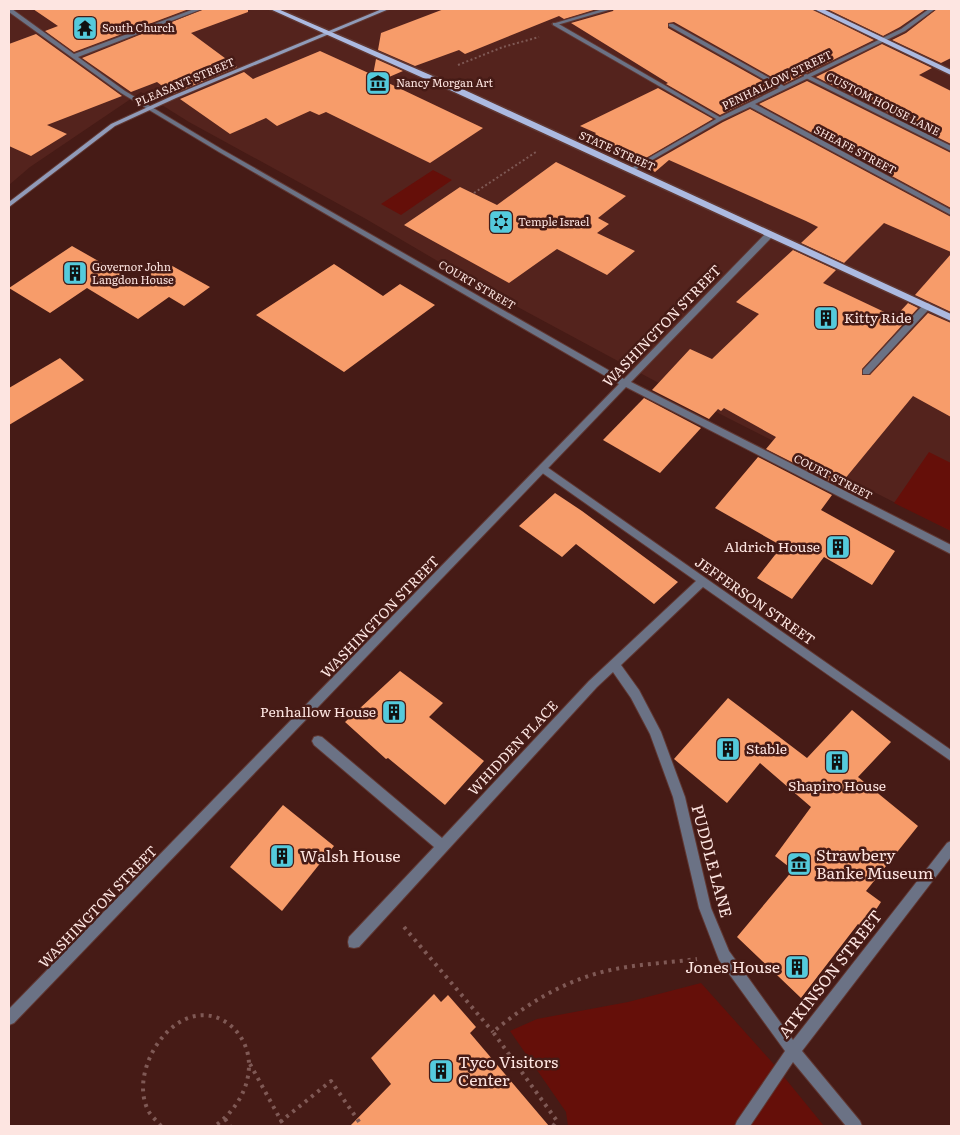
<svg xmlns="http://www.w3.org/2000/svg" width="960" height="1135" viewBox="0 0 960 1135" font-family="Literata,serif">
<rect width="100%" height="100%" fill="#461b16"/>
<!-- built -->
<path fill="#54231d" d="M9,9H951V531L655,381L499,297L366,219L189,122L141,92L30,167L9,185Z"/>
<!-- green -->
<g fill="#650f09">
<path d="M433,170L452,180L401,215L381,204Z"/>
<path d="M929,452L951,463V531L894,503Z"/>
<path d="M701,983L771,1061L824,1126H568L566,1112L510,1031L537,1019L628,1002Z"/>
</g>
<!-- building -->
<g fill="#f79c6a">
<path d="M33,9H189L74,52L45,31L58,26Z"/>
<path d="M204,9H248V12L191,33L237,67L173,94L157,82L131,92L82,58Z"/>
<path d="M444,9H597L564,19L559,16L465,54L459,50L415,66L378,50L381,33Z"/>
<path d="M614,9H812L874,40L784,84L674,22L668,23V28L775,88L720,115L666,84L668,83L571,23L613,11Z"/>
<path d="M827,9H926L900,27L883,36Z"/>
<path d="M937,9H951V58L941,63L892,40L906,33Z"/>
<path d="M36,34L122,96L47,125L67,134L31,156L9,146V44Z"/>
<path d="M882,44L932,68L919,75L951,91V144L816,77Z"/>
<path d="M320,51L373,75L376,59L403,71L382,80L483,128L430,163L326,112L319,115L310,111L277,126L266,118L230,134L180,99L244,72L253,79Z"/>
<path d="M807,81L951,153V208L759,104Z"/>
<path d="M658,88L713,119L639,162L595,134L596,133L580,126Z"/>
<path d="M750,109L951,217V252L884,223L844,263L801,243L818,227L806,221L669,160L655,172L646,166L723,122Z"/>
<path d="M556,162L626,196L598,218L609,224L597,233L635,251L607,275L557,249L509,283L404,225L460,187L497,205Z"/>
<path d="M72,246L137,283L167,263L210,287L184,306L169,297L138,319L87,288L50,313L9,288Z"/>
<path d="M793,250L836,270L823,283L895,317L908,303L918,308L862,369V375H870L928,313L951,323V417L913,396L839,486L766,449L776,437L724,408L721,411L718,409L709,419L652,390L690,349L712,359L759,314L736,302Z"/>
<path d="M951,254V312L915,295Z"/>
<path d="M334,264L383,296L400,284L435,305L344,372L256,315Z"/>
<path d="M60,358L84,380L9,425V388Z"/>
<path d="M644,398L701,428L660,473L603,440Z"/>
<path d="M758,457L832,495L821,510L895,551L872,585L824,557L792,599L757,578L782,546L715,508Z"/>
<path d="M555,493L582,511L678,582L654,604L576,544L562,557L519,526Z"/>
<path d="M400,671L443,703L429,717L484,761L445,805L388,758L386,759L345,722Z"/>
<path d="M728,698L807,758L852,710L891,742L858,777L918,826L866,891L881,902L864,928L858,924L801,998L737,937L793,870L775,856L811,807L760,763L727,803L674,759Z"/>
<path d="M283,805L334,846L282,911L230,867Z"/>
<path d="M434,994L441,1002L448,995L476,1027L470,1033L549,1126H350L391,1084L371,1058Z"/>
</g>
<g fill="none" stroke-linecap="round" stroke-linejoin="round">
<defs>
<g id="lane">
<path d="M553,23H557L723,119L718,120L553,25Z"/>
<path d="M806,74L951,146V151L804,77V75Z"/>
<path d="M927,303L930,304V308L869,374H863V370L924,304Z"/>
<path d="M544,465L951,750V761L703,587L621,665L639,690L661,732L685,797L711,908L729,951L793,1040L947,843L951,841V857L802,1051L860,1121L862,1126H846L793,1062L750,1126H735L737,1121L785,1051L719,960L699,908L673,797L650,734L631,698L613,672L597,687L359,947L354,948L349,947L348,942L349,937L434,847L314,745L312,741L314,737L318,736L322,737L442,838L589,681L696,581L541,472L539,469Z"/>
</g>
<g id="street">
<path d="M9,9H12L74,54L194,9H202L78,57L125,91L223,150L624,379L767,232H773V236L631,382L951,545V554L626,387L14,1023L9,1025V1009L619,384L219,152L121,93L9,12Z"/>
<path d="M603,9H612L557,25L552,24Z"/>
<path d="M929,9H935L905,31L755,104L951,210V215L750,107L722,120L633,171L628,170L718,118L779,88L669,26V24H673L784,86L901,29Z"/>
</g>
<path id="secondary" d="M382,9H389L176,98L115,126L9,207V202L111,124L172,96Z"/>
<g id="primary">
<path d="M270,9H278L458,87L951,314V321L452,91Z"/>
<path d="M814,9H823L951,70V75Z"/>
</g>
</defs>
<!-- lane casing -->
<use href="#lane" stroke="#603732" stroke-width="2"/>
<!-- street casing -->
<use href="#street" stroke="#603732" stroke-width="2"/>
<!-- secondary casing -->
<use href="#secondary" stroke="#603732" stroke-width="2"/>
<!-- primary casing -->
<use href="#primary" stroke="#603732" stroke-width="3"/>
<!-- path-far1 -->
<g stroke="#7f5955" stroke-width="2" stroke-dasharray="2 2.5" stroke-linecap="butt">
<path d="M458,65L503,47L539,37"/>
<path d="M474,193L536,152"/>
</g>
<!-- path -->
<g stroke="#7f5955" stroke-width="4" stroke-dasharray="3 5" stroke-linecap="butt">
<path d="M404,927L493,1032"/>
<path d="M250,1064L284,1126"/>
<path d="M225,1119L230,1126"/>
<path d="M280,1122L331,1081L362,1126"/>
<path d="M161,1126C157,1121 149,1114 147,1108C133,1076 158,1027 191,1017C222,1008 249,1035 249,1065C249,1090 234,1112 215,1126"/>
<path d="M553,1126L557,1121L493,1032C526,1004 564,981 606,971C636,964 667,963 697,959"/>
</g>
<!-- lane -->
<use href="#lane" fill="#6b7285" fill-rule="evenodd"/>
<!-- street -->
<use href="#street" fill="#6b7285" fill-rule="evenodd"/>
<!-- secondary -->
<use href="#secondary" fill="#909bb9" fill-rule="evenodd"/>
<!-- primary -->
<use href="#primary" fill="#acbae1" fill-rule="evenodd"/>
</g>
<!-- icons -->
<defs>
<symbol id="temple-square" viewBox="-11 -11 22 22"><rect x="-9" y="-9" width="18" height="18" rx="4" fill="#54cadc" stroke="#461b16"/><path d="M0-6L5-2H3V0L6.5 2.5H4V6H1.5V3h-3V6H-4V2.5H-6.5L-3 0V-2H-5Z" fill="#111"/></symbol>
<symbol id="museum-square" viewBox="-11 -11 22 22"><rect x="-9" y="-9" width="18" height="18" rx="4" fill="#54cadc" stroke="#461b16"/><path d="M0-6L6-3V-2H-6V-3ZM-5-1h2V3h-2ZM-1-1h2V3h-2ZM3-1h2V3H3ZM-6 4H6V6H-6Z" fill="#111"/></symbol>
<symbol id="synagogue-square" viewBox="-11 -11 22 22"><rect x="-9" y="-9" width="18" height="18" rx="4" fill="#54cadc" stroke="#461b16"/><path d="M0-6.5L5.6 3.2H-5.6ZM0 6.5L5.6-3.2H-5.6Z" fill="#111"/></symbol>
<symbol id="building-square" viewBox="-11 -11 22 22"><rect x="-9" y="-9" width="18" height="18" rx="4" fill="#54cadc" stroke="#461b16"/><path d="M-4-6H4V6H1V3H-1V6H-4ZM-2.5-4.3h1.7v1.8h-1.7ZM.8-4.3h1.7v1.8H.8ZM-2.5-1h1.7V.8h-1.7ZM.8-1h1.7V.8H.8Z" fill="#111"/></symbol>
</defs>
<g fill-rule="evenodd">
<use href="#temple-square" x="71" y="14" width="28" height="28"/>
<use href="#museum-square" x="364" y="69" width="28" height="28"/>
<use href="#synagogue-square" x="487" y="208" width="28" height="28"/>
<use href="#building-square" x="61" y="259" width="28" height="28"/>
<use href="#building-square" x="812" y="304" width="28" height="28"/>
<use href="#building-square" x="824" y="533" width="28" height="28"/>
<use href="#building-square" x="380" y="698" width="28" height="28"/>
<use href="#building-square" x="714" y="735" width="28" height="28"/>
<use href="#building-square" x="823" y="748" width="28" height="28"/>
<use href="#building-square" x="268" y="842" width="28" height="28"/>
<use href="#museum-square" x="785" y="850" width="28" height="28"/>
<use href="#building-square" x="783" y="953" width="28" height="28"/>
<use href="#building-square" x="427" y="1057" width="28" height="28"/>
</g>
<g text-anchor="middle" stroke-width="5" stroke-linejoin="round" paint-order="stroke">
<!-- far-poi labels -->
<g font-size="11" fill="#fde5e1" stroke="#461b16" text-anchor="start">
<text x="102" y="32">South Church</text>
<text x="396" y="87">Nancy Morgan Art</text>
<text x="518" y="226">Temple Israel</text>
<text x="92" y="271">Governor John<tspan x="92" dy="13">Langdon House</tspan></text>
</g>
<!-- far-street labels -->
<g font-size="11" fill="#fde5e1" stroke="#461b16">
<text transform="translate(777 80) rotate(-26)" y="4">PENHALLOW STREET</text>
<text transform="translate(185 82) rotate(-23)" y="4">PLEASANT STREET</text>
<text transform="translate(883 104) rotate(27)" y="4">CUSTOM HOUSE LANE</text>
<text transform="translate(855 150) rotate(28)" y="4">SHEAFE STREET</text>
<text transform="translate(617 151) rotate(24)" y="4">STATE STREET</text>
<text transform="translate(477 285) rotate(30)" y="4">COURT STREET</text>
<text transform="translate(833 477) rotate(27)" y="4">COURT STREET</text>
</g>
<!-- poi labels -->
<g font-size="14" fill="#fde5e1" stroke="#461b16" text-anchor="start">
<text x="844" y="323">Kitty Ride</text>
<text x="820" y="552" text-anchor="end">Aldrich House</text>
<text x="376" y="717" text-anchor="end">Penhallow House</text>
<text x="746" y="754">Stable</text>
<text x="837" y="791" text-anchor="middle">Shapiro House</text>
</g>
<!-- street labels -->
<g font-size="14" fill="#fde5e1" stroke="#461b16">
<text transform="translate(662 326) rotate(-46)" y="5">WASHINGTON STREET</text>
<text transform="translate(755 601) rotate(35)" y="5">JEFFERSON STREET</text>
<text transform="translate(380 617) rotate(-46)" y="5">WASHINGTON STREET</text>
<text transform="translate(513 748) rotate(-47)" y="5">WHIDDEN PLACE</text>
<text transform="translate(98 907) rotate(-46)" y="5">WASHINGTON STREET</text>
</g>
<!-- near-poi labels -->
<g font-size="16" fill="#fde5e1" stroke="#461b16" text-anchor="start">
<text x="816" y="861">Strawbery<tspan x="816" dy="18">Banke Museum</tspan></text>
<text x="300" y="862">Walsh House</text>
<text x="780" y="973" text-anchor="end">Jones House</text>
<text x="458" y="1068">Tyco Visitors<tspan x="458" dy="18">Center</tspan></text>
</g>
<!-- near-street labels -->
<g font-size="16" fill="#fde5e1" stroke="#461b16">
<text transform="translate(712 861) rotate(75)" y="6">PUDDLE LANE</text>
<text transform="translate(830 974) rotate(-52)" y="6">ATKINSON STREET</text>
</g>
</g>
<!-- border -->
<rect width="960" height="1135" fill="none" stroke="#fde5e1" stroke-width="20"/>
</svg>
